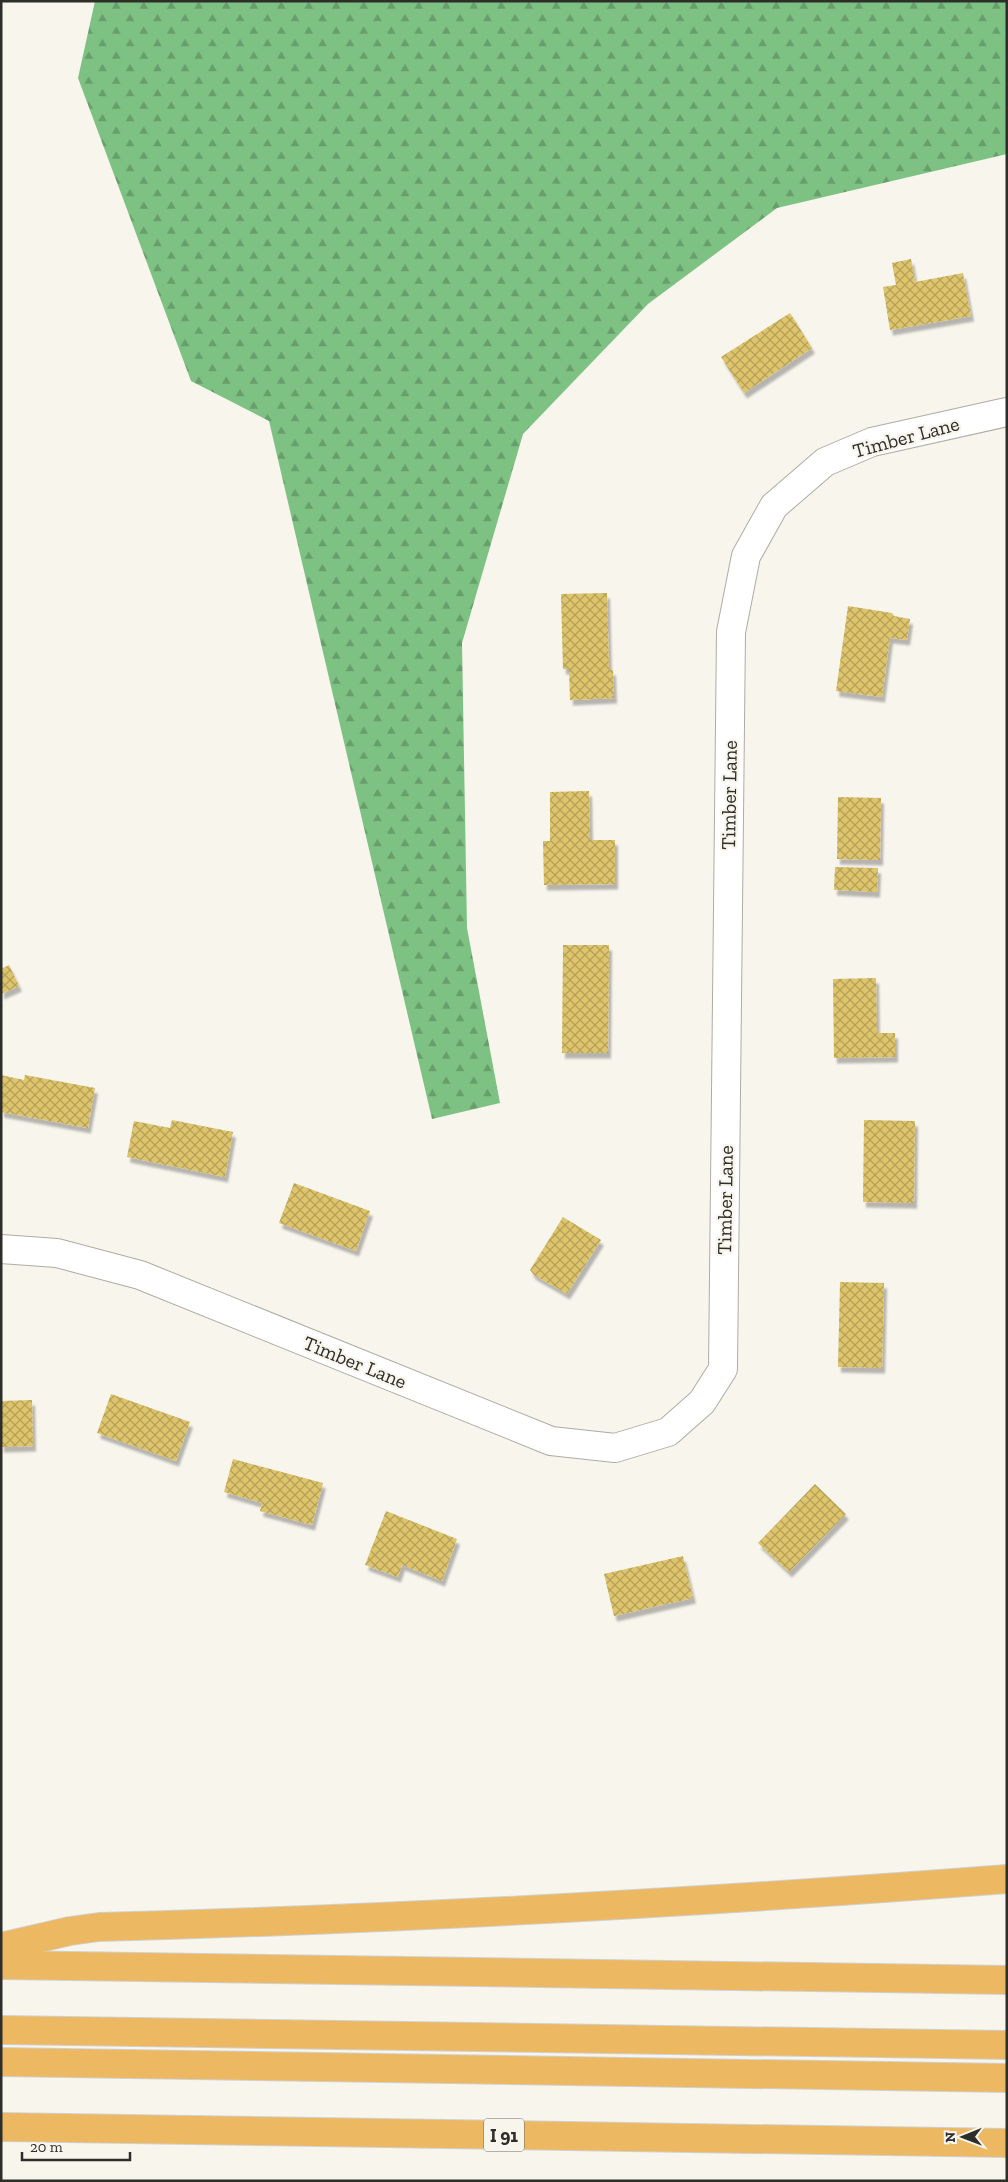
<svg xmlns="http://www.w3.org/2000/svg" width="1008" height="2182" viewBox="0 0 1008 2182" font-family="'Zilla Slab',serif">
<defs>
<pattern id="forest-firs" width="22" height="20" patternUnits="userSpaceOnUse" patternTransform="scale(1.25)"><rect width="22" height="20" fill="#7dc283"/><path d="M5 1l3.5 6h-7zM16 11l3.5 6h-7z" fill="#679e6b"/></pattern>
<pattern id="building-cross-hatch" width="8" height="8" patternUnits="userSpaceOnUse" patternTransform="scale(1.25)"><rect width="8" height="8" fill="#dec56c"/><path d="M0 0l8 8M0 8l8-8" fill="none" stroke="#b4a059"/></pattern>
<filter id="shadow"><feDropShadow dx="3" dy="5.5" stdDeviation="1" flood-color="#0004"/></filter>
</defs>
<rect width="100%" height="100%" fill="#f8f5ed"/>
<!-- forest -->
<path fill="url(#forest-firs)" d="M95,1H1007V154L777,208L648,304L523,434L462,643L467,928L500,1103L432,1119L269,421L191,381L78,78Z"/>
<!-- building -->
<g fill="url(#building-cross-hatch)" filter="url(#shadow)">
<path d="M911,259L915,282L963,273L971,316L890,330L883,287L896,285L892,263Z"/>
<path d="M790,313L812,348L744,393L721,357Z"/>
<path d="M607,593L609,670H613L614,698L570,700L569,669H563L561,594Z"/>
<path d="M848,606L892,613L894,616L910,619L907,640L890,638L882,697L836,691Z"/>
<path d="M589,791L590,840H615V884L544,885L543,841H550V792Z"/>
<path d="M838,797L881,798L880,860L837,859Z"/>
<path d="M835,867L878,868L877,892L834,890Z"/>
<path d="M563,945H609L608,1053H562Z"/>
<path d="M9,965L19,986L1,994V969Z"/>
<path d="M876,978L877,1033H895V1057L834,1058L833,979Z"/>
<path d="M1,1075L24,1080L25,1075L95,1088L88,1128L1,1112Z"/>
<path d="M172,1120L233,1132L225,1177L127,1157L134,1121L170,1128Z"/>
<path d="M864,1120L915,1121L914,1203L863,1202Z"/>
<path d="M294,1183L370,1211L356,1251L279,1223Z"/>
<path d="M563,1217L601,1240L567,1294L534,1275L530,1270Z"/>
<path d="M840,1282L884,1283L882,1368L838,1367Z"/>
<path d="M111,1394L190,1422L176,1461L97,1433Z"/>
<path d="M32,1400L33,1446L1,1447V1401Z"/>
<path d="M233,1459L323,1483L312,1525L260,1511L262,1503L224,1492Z"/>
<path d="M815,1484L846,1514L789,1572L758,1543Z"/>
<path d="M386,1511L457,1539L442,1581L402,1565L398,1577L365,1565Z"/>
<path d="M683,1556L693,1598L614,1616L604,1574Z"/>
</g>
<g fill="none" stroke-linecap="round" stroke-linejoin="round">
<defs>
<path id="minor" d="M1,1249L57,1253L140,1275L551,1441L615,1448L668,1432L702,1402L723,1369L731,632L746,556L774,506L825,462L872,442L1007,412"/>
<g id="motorway">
<path d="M1,1947L70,1931L99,1927C402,1919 705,1902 1007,1879"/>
<path d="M1,1965L1007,1980"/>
<path d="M1,2030L1007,2045"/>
<path d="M1,2062L1007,2078"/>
<path d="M1,2127L1007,2143"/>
</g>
</defs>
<!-- minor casing -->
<use href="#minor" stroke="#aeaca4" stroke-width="30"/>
<!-- motorway casing -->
<use href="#motorway" stroke="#d1d1d0" stroke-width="30"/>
<!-- minor -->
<use href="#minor" stroke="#fff" stroke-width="28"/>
<!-- motorway -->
<use href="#motorway" stroke="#ecb861" stroke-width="28"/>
</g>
<g text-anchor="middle" stroke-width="4.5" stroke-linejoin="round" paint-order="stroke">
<!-- shield labels -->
<rect fill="#f8f5ed" stroke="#6a6964" stroke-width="1" x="484" y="2118.5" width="40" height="33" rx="4"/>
<g font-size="19" font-weight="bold" fill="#2d2d2a">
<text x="504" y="2142">I 91</text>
</g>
<!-- street labels -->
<g font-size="20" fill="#2d2d2a" stroke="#f8f5ed">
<text transform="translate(906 437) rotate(-15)" y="7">Timber Lane</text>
<text transform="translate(729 795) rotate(-89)" y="7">Timber Lane</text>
<text transform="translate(725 1200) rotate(-89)" y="7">Timber Lane</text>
<text transform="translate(355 1362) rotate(22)" y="7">Timber Lane</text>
</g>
</g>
<!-- border -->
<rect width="1008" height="2182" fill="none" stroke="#2d2d2a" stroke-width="5"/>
<!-- north arrow -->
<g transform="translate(963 2137) rotate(269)" stroke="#f8f5ed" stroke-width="4" paint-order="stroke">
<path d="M0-4L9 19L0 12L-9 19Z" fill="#2d2d2a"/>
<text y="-8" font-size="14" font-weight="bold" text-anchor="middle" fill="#2d2d2a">N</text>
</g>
<!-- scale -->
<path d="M22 2152v8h108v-8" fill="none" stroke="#2d2d2a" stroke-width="2.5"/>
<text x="30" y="2152" font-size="15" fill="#2d2d2a" stroke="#f8f5ed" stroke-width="4" paint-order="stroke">20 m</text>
</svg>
